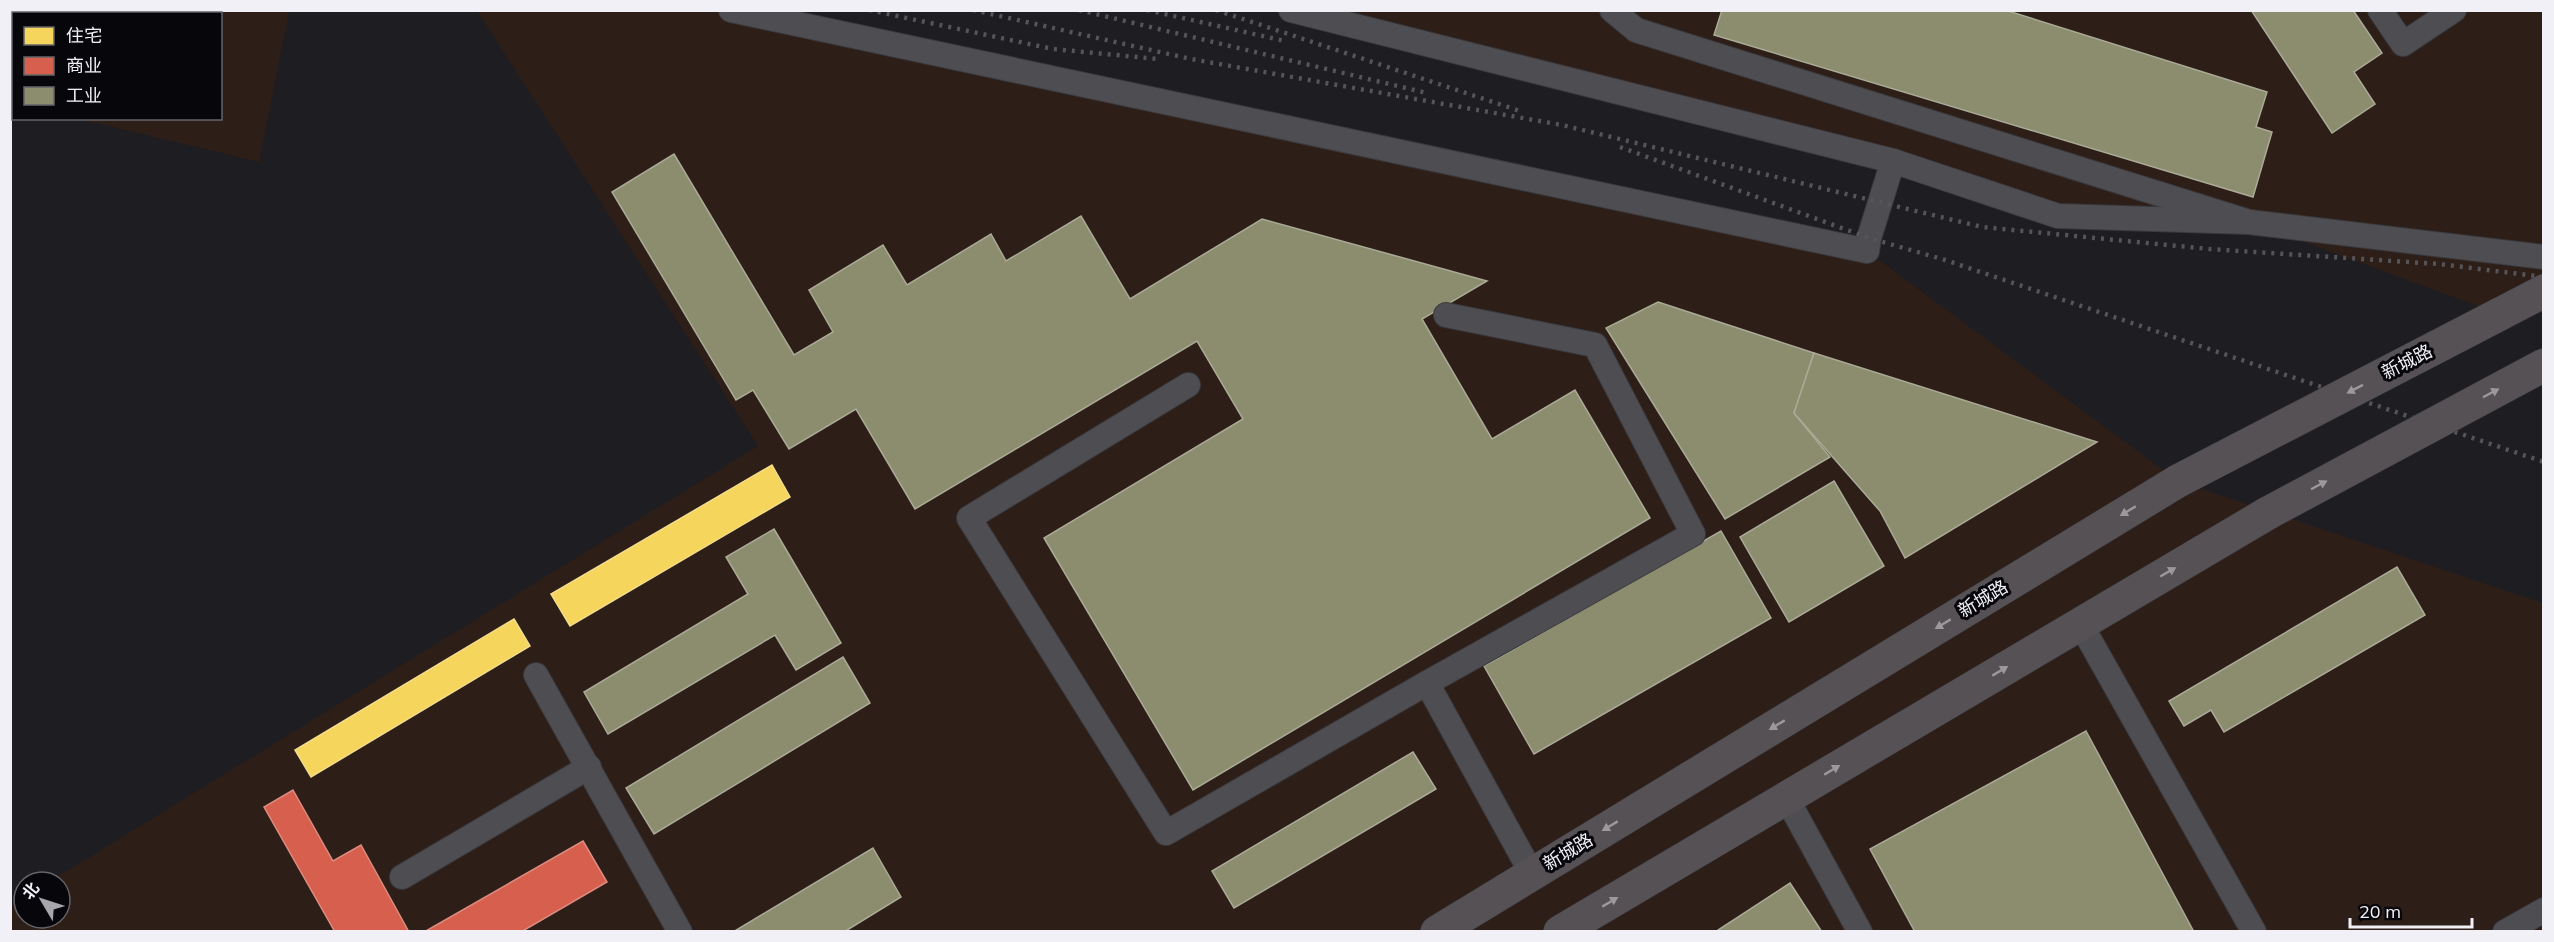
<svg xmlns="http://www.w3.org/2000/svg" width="2554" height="942" viewBox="0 0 2554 942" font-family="Mulish,'Noto Sans SC',sans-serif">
<rect width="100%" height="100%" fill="#1d1d22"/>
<!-- industrial -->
<g fill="#2d1f18">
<path d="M11,10L289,11L259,162L80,119L220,118V14H14L13,102H10Z"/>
<path d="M477,11H731L1867,251L2178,481L2543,603V931L11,932V905L24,897V918H60V882H49L758,446Z"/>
<path d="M1292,11H2543V292L2500,314L2249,222L2058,216Z"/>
</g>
<!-- homes -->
<g fill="#f6d55c" stroke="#f4dd8a" stroke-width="1.5">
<path d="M772,465L790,497L570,626L551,594Z"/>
<path d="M514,619L530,646L311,777L295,750Z"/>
</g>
<!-- shops -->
<g fill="#d6604d" stroke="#de8b80" stroke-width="1.5">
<path d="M293,790L333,861L361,845L409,932H335L264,807Z"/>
<path d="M583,841L607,882L521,932H424Z"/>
</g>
<!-- industry -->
<g fill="#8c8c6e" stroke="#aaaa97" stroke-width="1.5">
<path d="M1722,10H2005L2267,92L2256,127L2272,132L2253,197L1714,35Z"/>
<path d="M2251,10H2353L2382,53L2354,72L2375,104L2332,133Z"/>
<path d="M674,154L794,355L833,332L809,290L883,245L907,285L991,234L1006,261L1081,216L1130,299L1262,219L1487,281L1422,319L1492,439L1575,390L1650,518L1193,790L1044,538L1243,419L1197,341L915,509L856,409L789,449L753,390L736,400L612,192Z"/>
<path d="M1658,302L1814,353L1794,413L1830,457L1725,519L1606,328Z"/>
<path d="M1814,353L2097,442L1905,558L1880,511L1794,413Z"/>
<path d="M1834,481L1884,566L1789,622L1740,537Z"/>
<path d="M774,529L841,643L796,670L775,635L608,734L584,692L748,594L726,557Z"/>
<path d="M1721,531L1771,618L1534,754L1484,666Z"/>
<path d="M2397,567L2425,615L2224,732L2211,710L2184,726L2169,701Z"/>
<path d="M843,657L870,703L654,834L626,788Z"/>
<path d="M2086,731L2194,932H1915L1870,849Z"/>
<path d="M1413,752L1436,789L1234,908L1212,871Z"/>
<path d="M873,848L901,897L844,932H733Z"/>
<path d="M1790,883L1822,932H1715Z"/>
</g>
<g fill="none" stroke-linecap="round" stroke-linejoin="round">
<defs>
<g id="lane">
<path d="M731,10L1867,251L1869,238L1893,161"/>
<path d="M1291,10L1893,161L2058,216L2249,222"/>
<path d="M1612,10L1636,30L2249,222L2544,257"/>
<path d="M2380,10L2403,44L2454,10"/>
<path d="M1446,315L1595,345L1693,534L1427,683L1532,874"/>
<path d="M1188,385L969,518L1166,833L1427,683"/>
<path d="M2080,623L2254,932"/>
<path d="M536,675L680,932"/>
<path d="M1786,797L1860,932"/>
<path d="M402,877L589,767"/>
<path d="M2505,932L2544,910"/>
</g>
<g id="secondary">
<path d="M2500,314L2544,291"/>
<path d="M1437,932L2178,481"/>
<path d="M1560,932L2268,513"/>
</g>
</defs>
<!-- lane casing -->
<use href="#lane" stroke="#3a393e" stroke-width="26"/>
<!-- secondary casing -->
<use href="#secondary" stroke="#3a393e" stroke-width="34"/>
<!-- lane -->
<use href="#lane" stroke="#4e4e52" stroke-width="24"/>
<!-- secondary -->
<use href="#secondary" stroke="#565154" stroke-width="33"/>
<!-- rail -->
<g stroke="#555459" stroke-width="4.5" stroke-dasharray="3 6" stroke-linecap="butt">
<path d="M869,10L1053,49L1158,59"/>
<path d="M973,10L1191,59L1562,125L1982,227L2209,249L2439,264L2544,277"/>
<path d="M1079,10L1427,93"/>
<path d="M1147,10L1285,41"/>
<path d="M1216,10L1520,111"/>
<path d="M1620,147L1869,238L1945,260L2544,462"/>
</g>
<defs>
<g id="secondary-bridge">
<path d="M2178,481L2500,314"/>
<path d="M2268,513L2544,365"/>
</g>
</defs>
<!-- secondary-bridge casing -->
<use href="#secondary-bridge" stroke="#3a393e" stroke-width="34" stroke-linecap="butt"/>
<!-- secondary-bridge -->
<use href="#secondary-bridge" stroke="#565154" stroke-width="33"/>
</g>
<!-- one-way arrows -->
<defs><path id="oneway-solid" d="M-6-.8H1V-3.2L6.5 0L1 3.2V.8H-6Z" transform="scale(1.5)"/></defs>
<g fill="#9c999d">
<use href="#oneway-solid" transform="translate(2355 389) rotate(153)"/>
<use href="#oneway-solid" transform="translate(2491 393) rotate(-28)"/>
<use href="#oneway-solid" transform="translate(2319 485) rotate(-28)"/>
<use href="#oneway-solid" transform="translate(2128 511) rotate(149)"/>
<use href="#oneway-solid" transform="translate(2168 572) rotate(-30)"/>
<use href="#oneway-solid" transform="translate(1943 624) rotate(149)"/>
<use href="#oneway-solid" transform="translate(2000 671) rotate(-31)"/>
<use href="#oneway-solid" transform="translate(1777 725) rotate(149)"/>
<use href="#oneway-solid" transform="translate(1832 770) rotate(-31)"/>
<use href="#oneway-solid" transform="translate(1610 826) rotate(149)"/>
<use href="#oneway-solid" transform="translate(1610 902) rotate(-31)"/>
</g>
<g text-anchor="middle" stroke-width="6" stroke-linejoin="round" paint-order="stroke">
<!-- street labels -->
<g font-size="18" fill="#f1f0f7" stroke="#07060a">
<text transform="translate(2407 362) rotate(-27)" y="6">新城路</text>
<text transform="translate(1983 599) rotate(-31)" y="6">新城路</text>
<text transform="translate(1568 852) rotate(-31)" y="6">新城路</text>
</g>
</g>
<!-- border -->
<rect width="2554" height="942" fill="none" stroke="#f1f0f7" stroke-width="24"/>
<!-- legend -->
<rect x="12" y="12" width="210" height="108" fill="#07060a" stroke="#656469" stroke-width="1.5"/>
<rect x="24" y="27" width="30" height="18" fill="#f6d55c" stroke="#656469" stroke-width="1.5"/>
<text x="66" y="42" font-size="18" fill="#f1f0f7">住宅</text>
<rect x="24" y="57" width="30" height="18" fill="#d6604d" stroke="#656469" stroke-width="1.5"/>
<text x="66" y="72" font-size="18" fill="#f1f0f7">商业</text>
<rect x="24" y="87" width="30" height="18" fill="#8c8c6e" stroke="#656469" stroke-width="1.5"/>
<text x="66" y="102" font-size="18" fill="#f1f0f7">工业</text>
<!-- north arrow -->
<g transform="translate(42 900) rotate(309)"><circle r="28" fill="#07060a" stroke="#656469" stroke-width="1.5"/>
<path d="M0-4.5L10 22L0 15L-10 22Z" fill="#a7a6ac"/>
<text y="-9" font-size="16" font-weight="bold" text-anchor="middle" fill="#f1f0f7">北</text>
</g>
<!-- scale -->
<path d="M2350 918v9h122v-9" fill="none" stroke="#f1f0f7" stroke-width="3"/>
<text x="2359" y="918" font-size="18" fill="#f1f0f7" stroke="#07060a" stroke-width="4.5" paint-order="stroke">20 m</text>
</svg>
